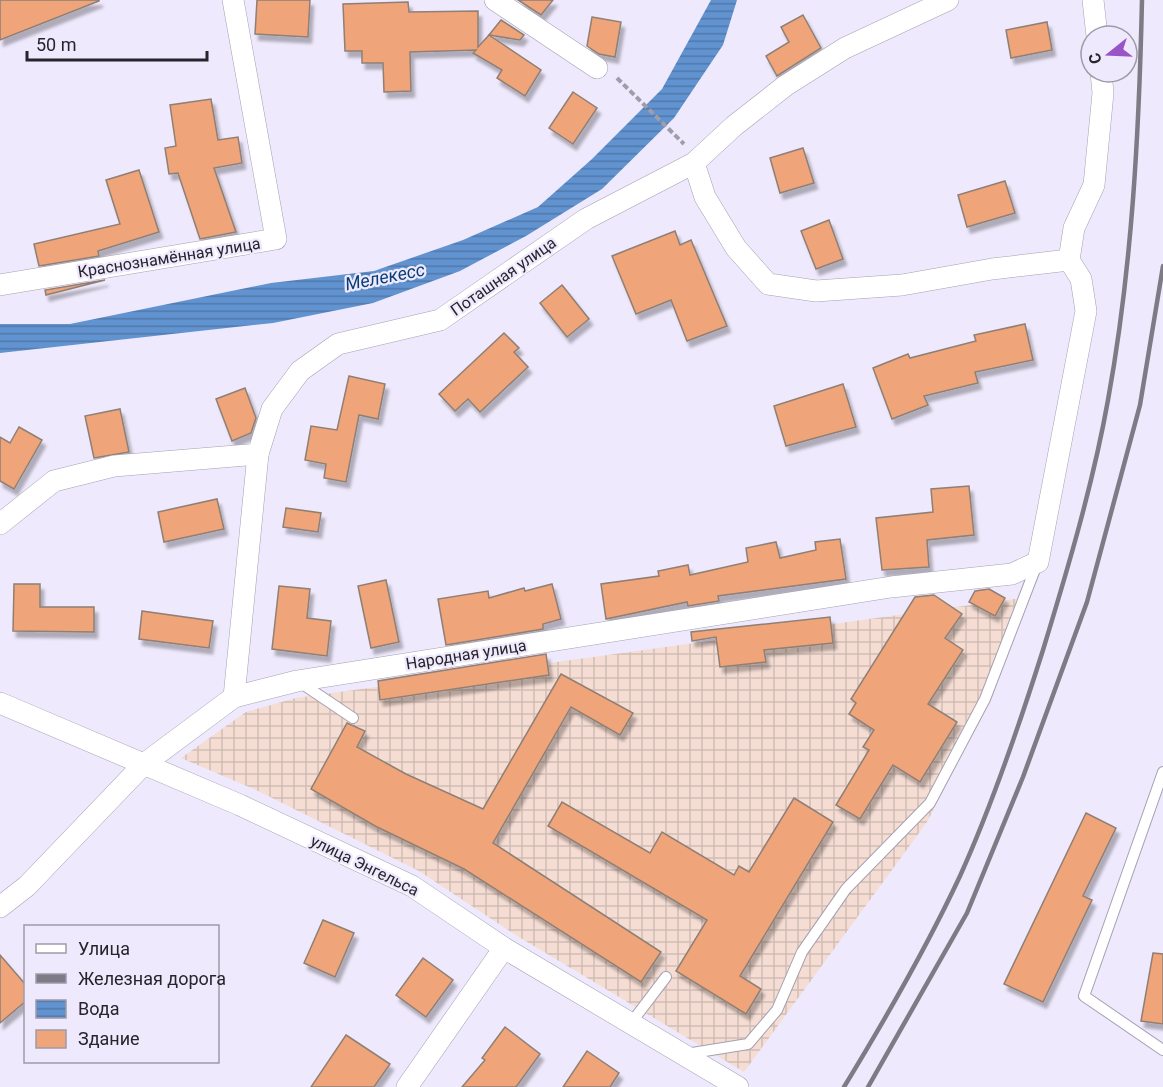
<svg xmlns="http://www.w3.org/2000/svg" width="1163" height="1087" viewBox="0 0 1163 1087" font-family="Roboto,sans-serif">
<defs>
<pattern id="industrial-grid" width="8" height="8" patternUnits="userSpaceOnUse" patternTransform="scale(1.5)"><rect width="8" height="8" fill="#f5ddd4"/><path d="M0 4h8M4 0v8" fill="none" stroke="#d2beb6"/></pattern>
<pattern id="water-rules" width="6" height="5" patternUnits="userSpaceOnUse" patternTransform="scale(1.5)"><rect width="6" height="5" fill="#6193d0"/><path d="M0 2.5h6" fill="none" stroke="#5078a9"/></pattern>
<filter id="shadow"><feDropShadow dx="3.5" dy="6" stdDeviation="1.5" flood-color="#0004"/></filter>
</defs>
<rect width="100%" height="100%" fill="#eee9fc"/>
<!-- industrial -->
<path fill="url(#industrial-grid)" d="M1022,598L991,697L927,822L744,1072L514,934L419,871L256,790L181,758L246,712L296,698Z"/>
<!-- water -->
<path fill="url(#water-rules)" d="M711,0H737L723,45L674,118L602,189L526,236L460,271L373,303L273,323L0,353V324H70L271,283L374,271L463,240L538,207L592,159L662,89Z"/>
<!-- building -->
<g fill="#efa479" stroke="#8f7f75" stroke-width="1.5" filter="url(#shadow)">
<path d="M0,0H99V1L0,40Z"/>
<path d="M257,0H310L308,37L255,34Z"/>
<path d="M518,0H553L541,15Z"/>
<path d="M408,2L409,12L478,11V47L489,35L541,70L525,96L497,78L502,70L473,53L476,50L410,52L411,91L384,92L383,63H362V51H345L343,4Z"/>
<path d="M803,15L821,48L777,76L766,56L789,42L781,27Z"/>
<path d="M592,17L621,22L615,57L599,54L587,46Z"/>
<path d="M501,20L524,35L520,40L489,35Z"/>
<path d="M1047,22L1052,50L1011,58L1006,30Z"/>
<path d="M573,92L597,108L573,144L549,128Z"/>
<path d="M211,99L218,140L238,137L242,163L214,168L236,232L200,239L178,173L169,174L165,148L176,146L170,105Z"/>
<path d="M803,148L814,183L780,193L770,158Z"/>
<path d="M139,170L159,232L98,251L99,256L39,266L34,244L120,224L106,180Z"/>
<path d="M1005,181L1015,213L967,227L958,195Z"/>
<path d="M829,220L843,259L816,269L801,231Z"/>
<path d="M675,231L680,245L691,240L727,326L687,341L671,300L636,314L612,256Z"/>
<path d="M105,280L46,295L45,290Z"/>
<path d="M562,285L589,319L567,337L540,303Z"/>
<path d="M1025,324L1033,360L975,372L978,383L924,396L928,405L892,419L873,368L908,354L910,358L976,341L974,335Z"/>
<path d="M504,333L519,348L514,352L528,367L480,412L468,399L455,411L439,394Z"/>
<path d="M349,376L385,384L378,419L359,415L346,482L324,478L326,464L305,460L311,426L337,430Z"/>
<path d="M843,384L856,427L786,446L774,406Z"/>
<path d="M245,388L256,418L251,433L232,441L216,399Z"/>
<path d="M120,409L129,452L94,458L85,416Z"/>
<path d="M19,427L42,440L14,489L0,481V437L10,443Z"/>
<path d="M969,486L974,535L927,540L929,567L882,570L876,518L933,512L931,489Z"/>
<path d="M217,499L224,529L164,542L158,512Z"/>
<path d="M286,508L321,513L318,532L283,527Z"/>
<path d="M840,539L846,579L718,596L719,601L688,606L687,602L606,619L601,584L659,576L658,571L688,565L690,575L748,562L746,548L776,542L780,558L816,550L815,542Z"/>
<path d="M386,580L399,642L371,648L358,586Z"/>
<path d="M14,584H40V607H94V632L13,631Z"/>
<path d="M552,584L561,619L543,624V629L446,645L438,599L488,591L489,598L524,588L525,591Z"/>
<path d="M279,586L310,589L307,618L331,621L327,656L272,649Z"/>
<path d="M989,589L1005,598L995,616L969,602L975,591Z"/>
<path d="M934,595L962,614L945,638L963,650L928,704L957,722L920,782L893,765L860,819L836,805L869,750L863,747L874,730L849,714L856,703L851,699L915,597Z"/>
<path d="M142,611L213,621L209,648L139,639Z"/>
<path d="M830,617L833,643L764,650L766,662L720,667L716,637L692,641L691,632Z"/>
<path d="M546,654L549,675L380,700L378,681Z"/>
<path d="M561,674L633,713L620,735L571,707L493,843L661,952L641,982L464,869L375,826L311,789L347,723L365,731L357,747L406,774L483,809Z"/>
<path d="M794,798L833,822L740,976L761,989L746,1014L676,971L707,920L548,826L562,802L650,853L662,832L734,875L739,866L749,872Z"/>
<path d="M1086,813L1116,828L1083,896L1092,900L1043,1002L1004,984Z"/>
<path d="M323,920L354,933L335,977L304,963Z"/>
<path d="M1153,953L1163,954V1024L1141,1021Z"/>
<path d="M0,955L26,985V1001L0,1023Z"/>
<path d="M423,958L453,980L426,1017L396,995Z"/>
<path d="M505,1027L540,1054L516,1087H462L485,1060L482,1058Z"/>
<path d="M346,1035L390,1064L374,1087H311Z"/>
<path d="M587,1051L619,1073L610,1087H563Z"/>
</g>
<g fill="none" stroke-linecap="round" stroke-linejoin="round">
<defs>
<g id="service">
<path d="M298,681L353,718"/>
<path d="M1163,772L1084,996L1163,1050"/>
<path d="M631,1023L666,977"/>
<path d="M686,1054L748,1044L777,1010L802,952L846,889L930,803L985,699L1037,564"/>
</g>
<g id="minor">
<path d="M495,0L597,68"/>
<path d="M1093,0L1097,36"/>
<path d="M694,163L705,197L736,248L768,284L816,291L902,285L992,269L1069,260"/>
<path d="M0,285L276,239L233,0"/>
<path d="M0,524L54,481L114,466L258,454L272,409L300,371L338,344L440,320L586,219L694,163L734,126L785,86L845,48L948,0"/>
<path d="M234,697L258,454"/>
<path d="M0,703L240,805L412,886L504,948L738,1087"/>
<path d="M0,907L27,886L144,764L234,697L297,681L891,587L1012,574L1038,562L1086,311L1081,279L1069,260L1074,228L1094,185L1103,93L1101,72"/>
<path d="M407,1087L504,948"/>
</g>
</defs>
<!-- service casing -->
<use href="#service" stroke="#a5a1b1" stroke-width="12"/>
<!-- minor casing -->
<use href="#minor" stroke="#a5a1b1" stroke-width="22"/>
<!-- path -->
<path stroke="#a09dab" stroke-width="4" stroke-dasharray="6 3" stroke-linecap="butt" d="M617,78L684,144"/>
<!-- service -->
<use href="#service" stroke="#fff" stroke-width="10"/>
<!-- minor -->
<use href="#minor" stroke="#fff" stroke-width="21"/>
<!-- rail -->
<g stroke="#7e7b86" stroke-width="4.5">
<path d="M844,1087C886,1018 926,949 960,876C993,803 1019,726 1043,650C1068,568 1093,484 1108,400C1132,268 1139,134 1142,0"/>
<path d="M868,1087L967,913L1023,777L1087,602L1140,405L1163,266"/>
</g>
</g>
<g text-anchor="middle" stroke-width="4.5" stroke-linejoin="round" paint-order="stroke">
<!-- street labels -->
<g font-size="16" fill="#27252b" stroke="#eee9fc">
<text transform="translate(169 257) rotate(-9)" y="6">Краснознамённая улица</text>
<text transform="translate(503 276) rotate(-35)" y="6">Поташная улица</text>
<text transform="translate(466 654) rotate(-9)" y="6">Народная улица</text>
<text transform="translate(365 865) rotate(26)" y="6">улица Энгельса</text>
</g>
<!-- water labels -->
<g font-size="18" font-style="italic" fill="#073e75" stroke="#eee9fc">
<text transform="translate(385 277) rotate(-11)" y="6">Мелекесс</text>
</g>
</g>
<!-- legend -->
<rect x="24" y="925" width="195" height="138" fill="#eee9fc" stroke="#9e9ba8" stroke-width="1.5"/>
<rect x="36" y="944" width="30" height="9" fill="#ffffff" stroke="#9e9ba8" stroke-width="1.5"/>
<text x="78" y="955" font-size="18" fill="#27252b">Улица</text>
<rect x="36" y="974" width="30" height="9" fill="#7e7b86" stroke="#9e9ba8" stroke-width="1.5"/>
<text x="78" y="985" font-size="18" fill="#27252b">Железная дорога</text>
<rect x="36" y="1000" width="30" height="18" fill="url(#water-rules)" stroke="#9e9ba8" stroke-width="1.5"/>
<text x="78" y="1015" font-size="18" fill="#27252b">Вода</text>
<rect x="36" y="1030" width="30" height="18" fill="#efa479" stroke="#9e9ba8" stroke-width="1.5"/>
<text x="78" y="1045" font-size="18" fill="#27252b">Здание</text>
<!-- north arrow -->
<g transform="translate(1109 54) rotate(252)"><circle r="28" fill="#eee9fc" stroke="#9e9ba8" stroke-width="1.5"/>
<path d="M0-4.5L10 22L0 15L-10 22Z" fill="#9954c8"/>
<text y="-9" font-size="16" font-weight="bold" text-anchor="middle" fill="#27252b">С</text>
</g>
<!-- scale -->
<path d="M27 51v9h180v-9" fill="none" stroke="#27252b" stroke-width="3"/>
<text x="36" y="51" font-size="18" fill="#27252b" stroke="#eee9fc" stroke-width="4.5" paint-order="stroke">50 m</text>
</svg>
